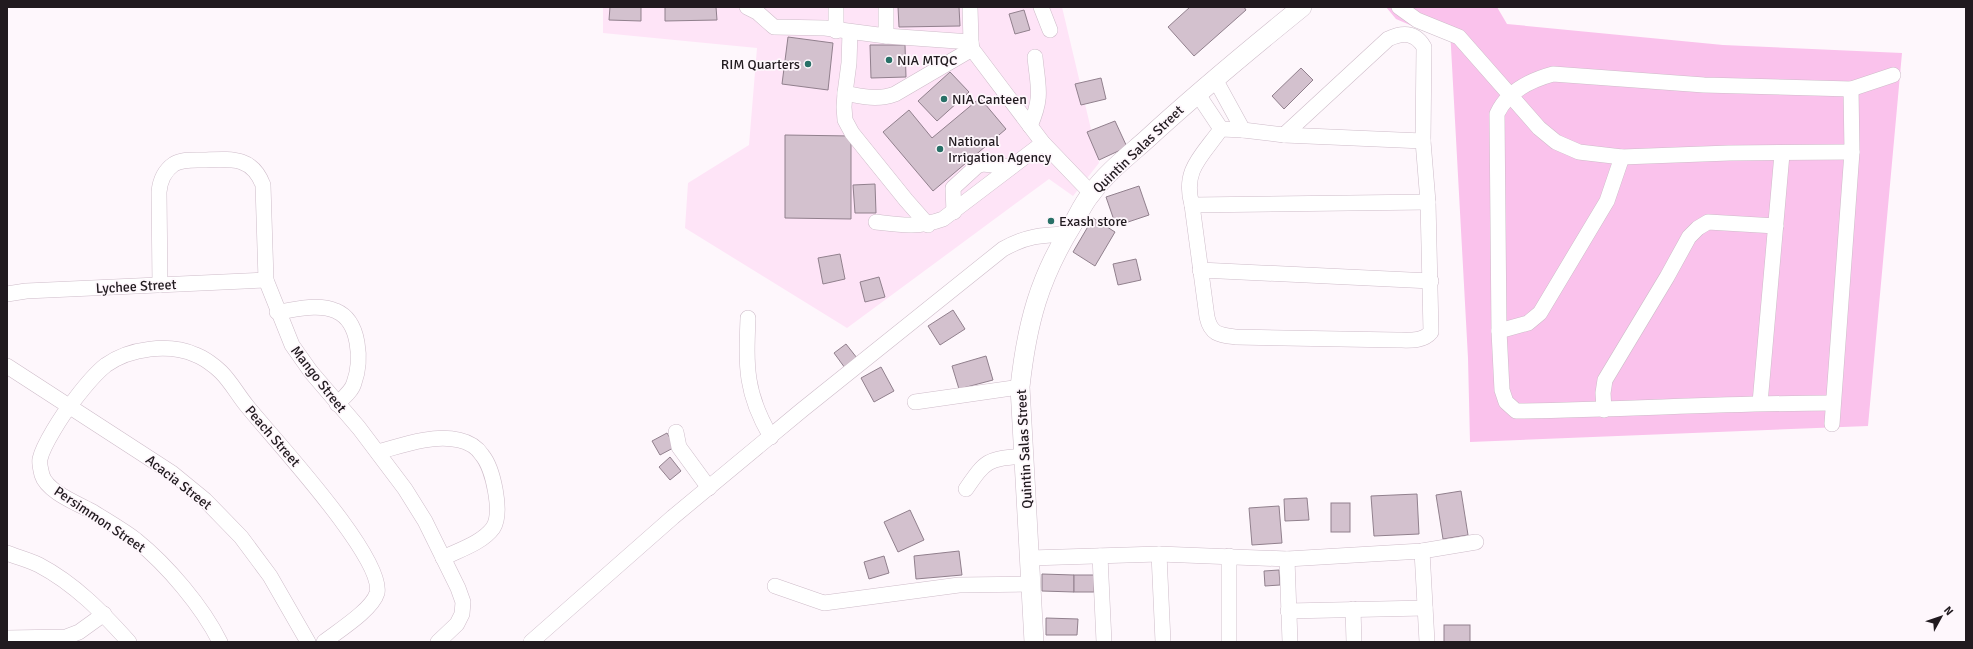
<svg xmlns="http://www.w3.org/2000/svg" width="1973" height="649" viewBox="0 0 1973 649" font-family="Signika,sans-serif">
<rect width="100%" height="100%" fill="#fef7fc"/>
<!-- built -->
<path fill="#fee4f7" d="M603,7H1062L1099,163L1073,196L1049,179L847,328L685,228L688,183L749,145L757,48L603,33Z"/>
<!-- green -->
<path fill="#fac2ec" d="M1386,7H1497L1507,24L1723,45L1902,53L1868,426L1470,442L1468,358L1450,29L1424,31L1396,19Z"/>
<!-- building -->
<g fill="#d3c1ce" stroke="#91808d">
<path d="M610,7H641V21L609,20Z"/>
<path d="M665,7H716L717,20L665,21Z"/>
<path d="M898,7H959L960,26L899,27Z"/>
<path d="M1190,7H1244L1246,10L1194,56L1168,27Z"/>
<path d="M1024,10L1030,30L1015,34L1009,14Z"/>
<path d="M788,37L833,43L828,90L782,84Z"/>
<path d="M870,45H905L906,77L871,78Z"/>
<path d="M1301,68L1313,80L1284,109L1272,96Z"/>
<path d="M950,72L969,92L937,121L918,101Z"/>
<path d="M1101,78L1106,99L1081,105L1075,84Z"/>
<path d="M980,98L1006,129L933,191L883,132L909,110L932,138Z"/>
<path d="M1115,121L1127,147L1099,160L1087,132Z"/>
<path d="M785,135L851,136V219L785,218Z"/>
<path d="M875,184L876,213H855L853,185Z"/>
<path d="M1139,186L1149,215L1116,226L1106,197Z"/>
<path d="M1093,218L1115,232L1095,266L1073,252Z"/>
<path d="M840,254L845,279L823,284L818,258Z"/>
<path d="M1136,259L1141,280L1118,285L1113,264Z"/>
<path d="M879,277L885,297L865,302L860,282Z"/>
<path d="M953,310L965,329L940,345L928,326Z"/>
<path d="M846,344L857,358L845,368L834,353Z"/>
<path d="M986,356L993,380L959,389L952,366Z"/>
<path d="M881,367L894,391L874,402L861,378Z"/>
<path d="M667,433L675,447L660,455L652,441Z"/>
<path d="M670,457L681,471L670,480L659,467Z"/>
<path d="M1461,491L1468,535L1443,539L1436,495Z"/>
<path d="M1417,494L1419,534L1374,536L1371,496Z"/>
<path d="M1307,498L1309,520L1285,521L1284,499Z"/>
<rect x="1331" y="503" width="19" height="29"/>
<path d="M1279,506L1282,543L1252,545L1249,508Z"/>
<path d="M910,510L924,540L898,552L884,522Z"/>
<path d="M959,551L962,575L916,579L914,556Z"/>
<path d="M884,556L889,573L869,579L864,562Z"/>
<path d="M1279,570L1280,585L1265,586L1264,571Z"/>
<path d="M1042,574L1074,575V592L1042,591Z"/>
<rect x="1074" y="575" width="20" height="17"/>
<path d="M1046,618L1078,619L1077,635H1046Z"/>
<rect x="1444" y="625" width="26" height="17"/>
</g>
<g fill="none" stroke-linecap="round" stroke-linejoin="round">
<defs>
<g id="minor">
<path d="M747,7L757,12L774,27L825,28L886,36L971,42"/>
<path d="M836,7V31"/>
<path d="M970,7L971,42L972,49L1043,143L1091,193"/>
<path d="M1041,7L1050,30"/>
<path d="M1399,7L1417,20L1459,37L1539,128L1556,142L1579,152L1622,157L1729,153L1852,152"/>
<path d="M850,32L849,63L845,93C862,97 879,100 895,94L972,49"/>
<path d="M886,36V7"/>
<path d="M1215,79L1243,130"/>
<path d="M845,93L844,107L845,120L852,133L906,200L928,225"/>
<path d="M1197,93L1221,129"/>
<path d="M1030,126C1043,96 1038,88 1035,57"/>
<path d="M1423,141L1424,47C1415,32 1403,32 1388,39L1284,135L1243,130L1221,129C1202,156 1182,170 1192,205L1428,202"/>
<path d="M1192,205L1207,317C1211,335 1220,335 1236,337L1397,340C1408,340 1423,342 1431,332L1428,202L1423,141L1284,135"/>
<path d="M954,212L953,188L977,166L983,164L1011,167"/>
<path d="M876,222C901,225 918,228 943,219L1043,143"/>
<path d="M1200,270L1431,281"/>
<path d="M160,285L159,192C160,181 164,171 174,164C183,159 194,160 204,160C231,159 252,156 263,185L266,280L292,345L311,372L359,428L405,489L425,521L458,588L463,602L462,614L457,624L438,642"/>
<path d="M7,294L26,291L266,280"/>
<path d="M277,312C295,310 318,303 336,311C360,321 362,361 354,383C352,391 343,398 337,404"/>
<path d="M748,318C746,367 745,393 771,437"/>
<path d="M1499,331L1528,323L1540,313L1607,201L1622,157"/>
<path d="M7,366L172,473L205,500L241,537L270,576L308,642"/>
<path d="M915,402L1020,387"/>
<path d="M1760,403L1782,154"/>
<path d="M1832,403C1727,403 1622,410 1516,411L1506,402L1502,390L1499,331L1497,114C1507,92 1531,80 1553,74L1704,85L1851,89L1893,75"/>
<path d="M1604,410L1603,393L1605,380L1667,277L1689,237L1698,228L1708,222L1776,226"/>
<path d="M1832,424L1852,152L1851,89"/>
<path d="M676,432L679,447L709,488"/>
<path d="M378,452C403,445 433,434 459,440C468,442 477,447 482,455C493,468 503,513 493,528C482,543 459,550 443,558"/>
<path d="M966,489C986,460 987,459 1023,456"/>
<path d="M1422,551L1427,642"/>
<path d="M7,553C17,557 29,560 39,565C75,584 102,612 129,642"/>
<path d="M1159,554L1163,642"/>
<path d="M1100,556L1104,642"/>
<path d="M1229,556V642"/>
<path d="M1030,558L1159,554L1287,559L1422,551L1476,542"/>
<path d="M1287,559L1290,642"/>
<path d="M775,586L824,603L959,585L1031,584"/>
<path d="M1353,609L1354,642"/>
<path d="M1288,611L1425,608"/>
<path d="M7,638L66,637L79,632L104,614"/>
<path d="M220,642C202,606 167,565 136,540C123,530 107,521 93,512C79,504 47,492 42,475C41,471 39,463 40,459C43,445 63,414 72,403C82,390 92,376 106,365C130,348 169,343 196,355C204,358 215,366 221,372C231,382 238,395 247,406C271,436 385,558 377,593C372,610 338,631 324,642"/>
<path d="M531,642L673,517L802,410L1003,249C1026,236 1041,235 1067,234"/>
</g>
<path id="major" d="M1034,642L1020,387C1027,323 1039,278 1074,222C1079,213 1084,202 1091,194C1106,173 1128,156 1147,139C1197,93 1249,50 1302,7"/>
</defs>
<!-- minor casing -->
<use href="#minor" stroke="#cebcc9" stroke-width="16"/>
<!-- major casing -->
<use href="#major" stroke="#cebcc9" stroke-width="20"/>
<!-- minor -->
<use href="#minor" stroke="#fff" stroke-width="15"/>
<!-- major -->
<use href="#major" stroke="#fff" stroke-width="19"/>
</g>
<!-- markers -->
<g fill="#287067" stroke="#fef7fc" stroke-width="1.5">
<circle cx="889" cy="60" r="4"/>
<circle cx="808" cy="64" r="4"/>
<circle cx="944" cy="99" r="4"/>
<circle cx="940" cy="149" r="4"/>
<circle cx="1051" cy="221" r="4"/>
</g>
<g text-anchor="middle" stroke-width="3.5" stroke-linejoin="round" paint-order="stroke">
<!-- poi labels -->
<g font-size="14" fill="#211a1f" stroke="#fef7fc" text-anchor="start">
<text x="897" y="65">NIA MTQC</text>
<text x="800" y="69" text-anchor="end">RIM Quarters</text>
<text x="952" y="104">NIA Canteen</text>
<text x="948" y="146">National<tspan x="948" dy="16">Irrigation Agency</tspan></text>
<text x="1059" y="226">Exash store</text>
</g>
<!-- street labels -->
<g font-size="14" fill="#211a1f" stroke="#fef7fc">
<text transform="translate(1138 149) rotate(-44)" y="5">Quintin Salas Street</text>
<text transform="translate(136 286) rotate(-3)" y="5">Lychee Street</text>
<text transform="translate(319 379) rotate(52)" y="5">Mango Street</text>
<text transform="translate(273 436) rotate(49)" y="5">Peach Street</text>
<text transform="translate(1024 449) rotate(-93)" y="5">Quintin Salas Street</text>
<text transform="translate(179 482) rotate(38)" y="5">Acacia Street</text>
<text transform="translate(100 519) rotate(34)" y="5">Persimmon Street</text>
</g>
</g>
<!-- border -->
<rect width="1973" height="649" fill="none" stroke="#211a1f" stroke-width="16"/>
<!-- north arrow -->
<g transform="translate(1941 617) rotate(50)" stroke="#fef7fc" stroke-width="3" paint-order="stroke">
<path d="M0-3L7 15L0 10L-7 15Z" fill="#211a1f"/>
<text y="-6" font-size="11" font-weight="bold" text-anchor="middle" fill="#211a1f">N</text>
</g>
</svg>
